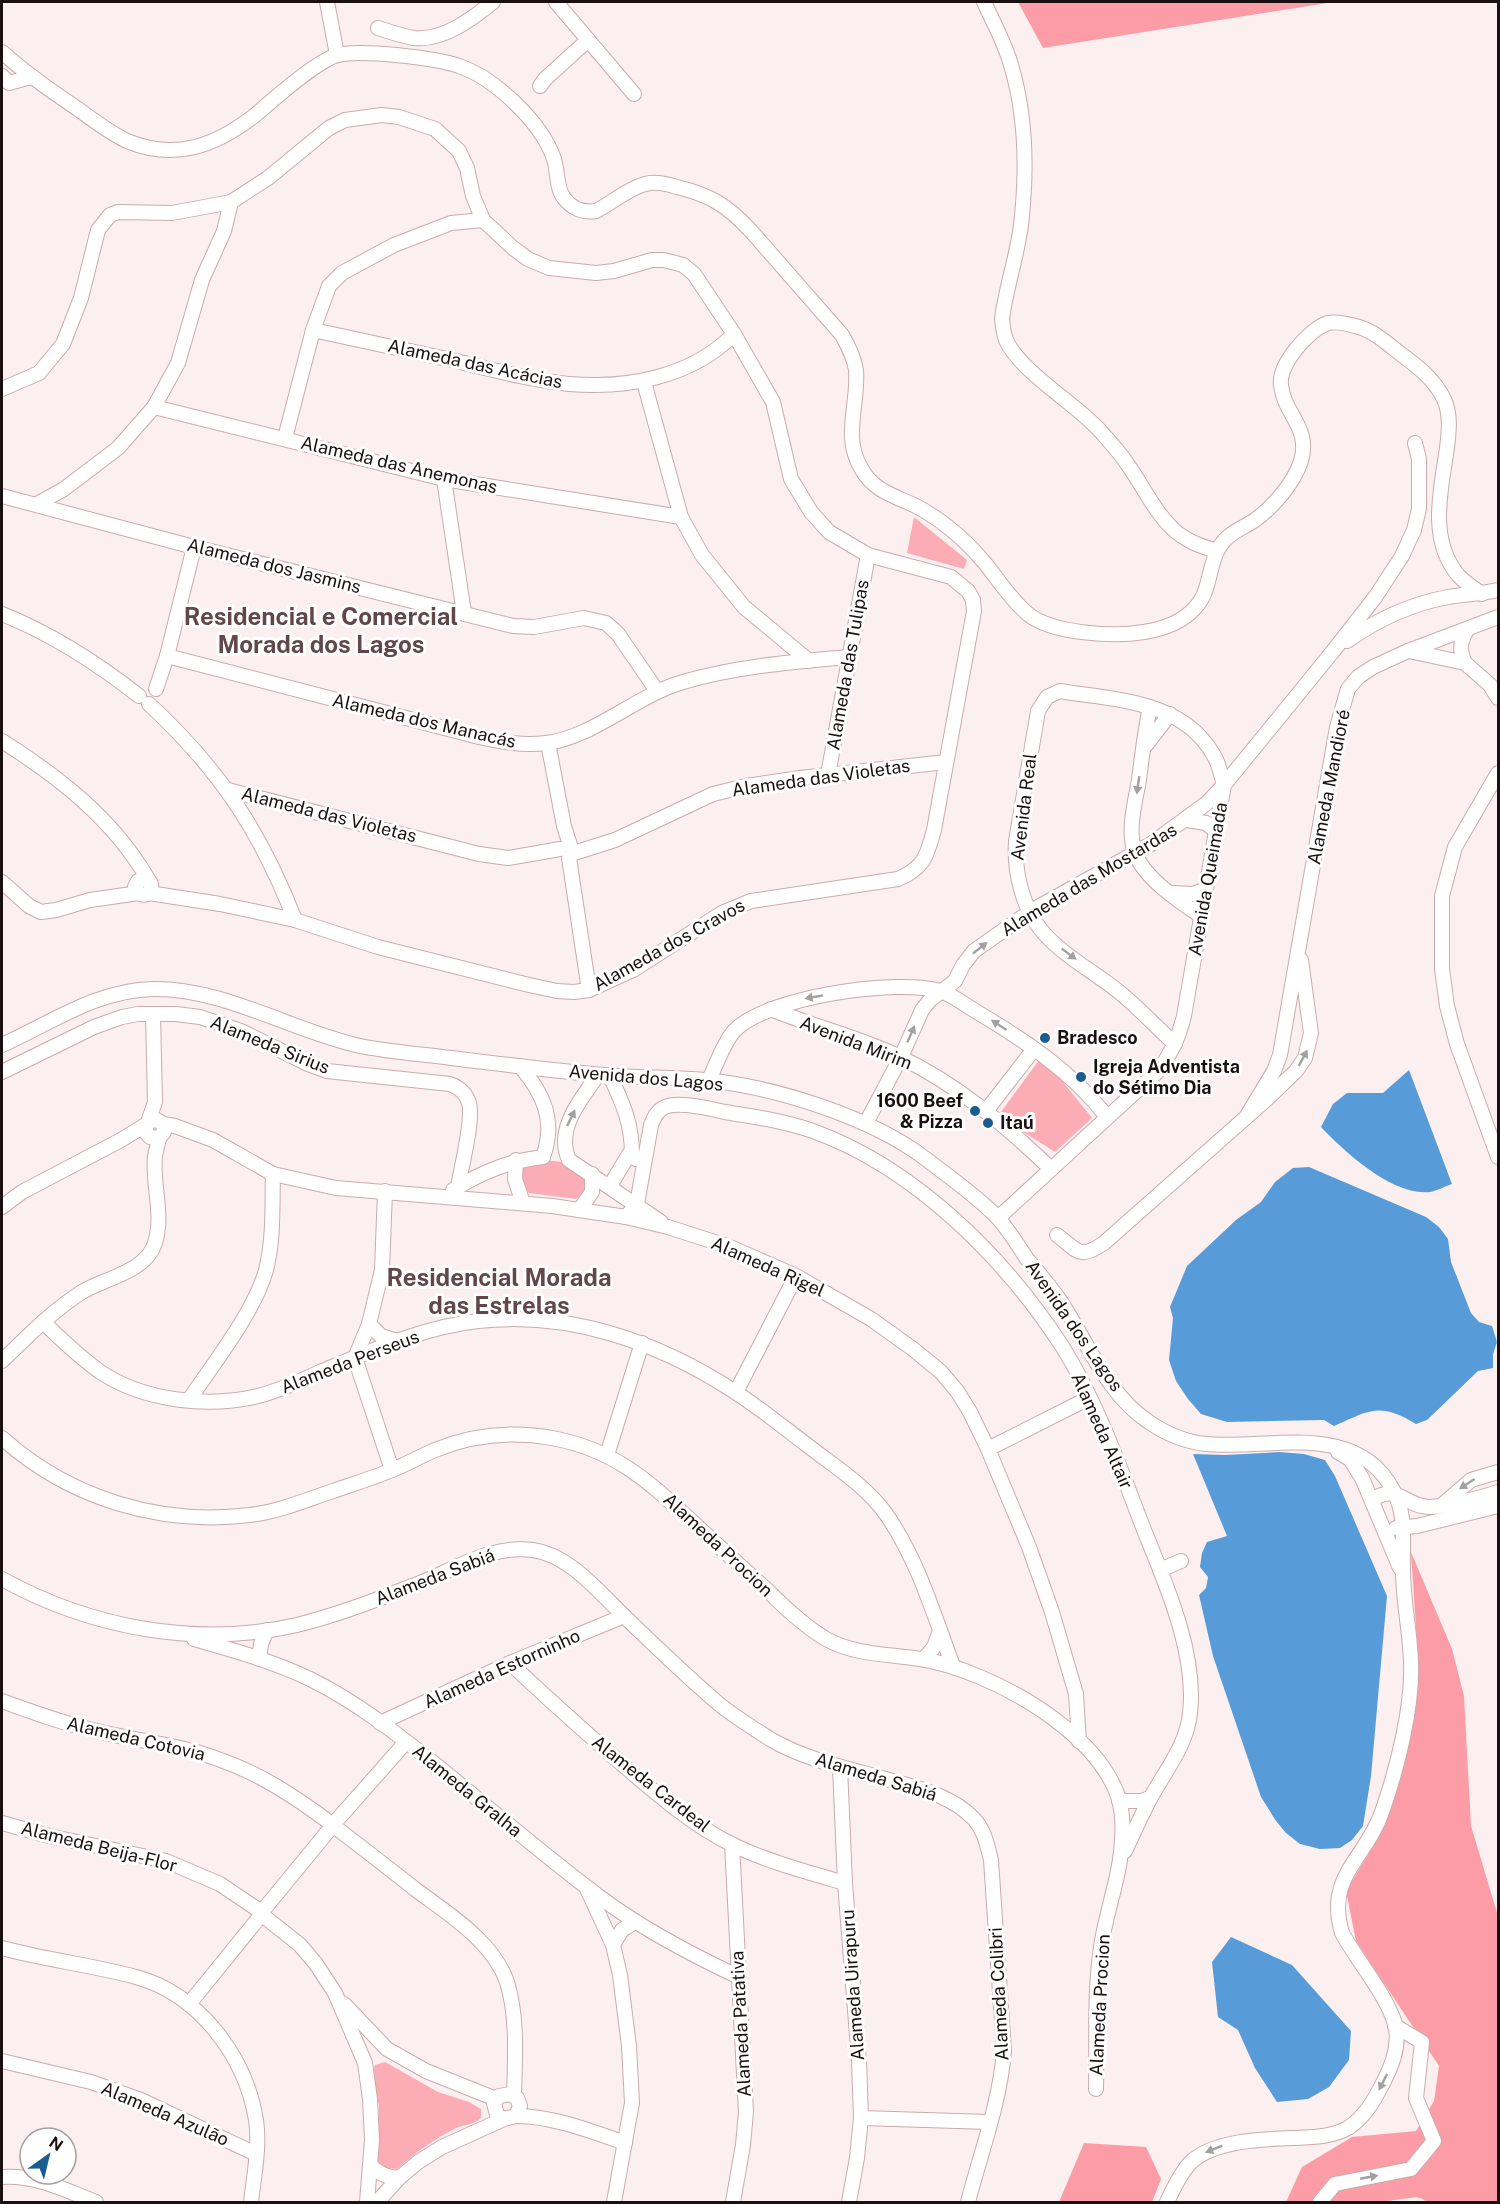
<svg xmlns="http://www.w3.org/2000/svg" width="1500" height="2204" viewBox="0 0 1500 2204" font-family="'Public Sans',sans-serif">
<rect width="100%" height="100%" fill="#fceff0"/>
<!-- green -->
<g fill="#fcacb4">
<path d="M914,517L967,560L964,569L907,553Z"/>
<path d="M1042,1056L1092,1118L1055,1152L998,1116Z"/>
<path d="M534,1161C564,1160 569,1161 589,1183L583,1193L576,1199L529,1193L522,1185L523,1167Z"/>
<path d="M385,2062L438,2092L469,2102L481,2109V2118C474,2125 465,2124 456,2128C431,2141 418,2151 397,2169L385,2168L377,2162L379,2105L371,2075L375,2065Z"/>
</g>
<!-- forest -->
<g fill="#fc9ca6">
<path d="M1018,2H1334L1043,48Z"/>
<path d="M1411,1552L1452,1649L1464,1696L1471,1826L1498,1916V2202H1429L1417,2197L1380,2202H1286L1302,2167L1352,2137L1416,2131L1434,2101L1439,2066L1356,1941L1346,1891L1378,1838L1415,1711L1418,1659Z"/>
<path d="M1084,2143L1146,2147L1161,2179L1152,2202H1059Z"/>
</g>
<!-- water -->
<g fill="#589bd9">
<path d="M1409,1070L1452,1184C1445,1186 1437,1191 1430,1192C1392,1196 1345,1152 1321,1127L1333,1104L1347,1093H1383Z"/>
<path d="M1309,1167L1426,1217L1439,1227L1448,1239L1451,1262L1471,1313L1479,1322L1492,1326L1497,1342L1493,1354V1368L1478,1371L1427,1420L1416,1424C1380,1402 1370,1410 1334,1426L1324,1420L1227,1422L1201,1414L1188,1399L1176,1381L1169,1360L1173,1318L1170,1307L1187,1266L1236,1220L1261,1202L1275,1182L1293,1168Z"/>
<path d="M1280,1452L1304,1454L1325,1460L1335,1476L1387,1596L1371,1776L1363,1826L1352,1840L1340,1848L1320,1849L1300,1844L1286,1833L1276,1821L1261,1797L1213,1656L1199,1595L1206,1588L1208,1577L1200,1567L1202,1553L1207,1542L1227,1536L1193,1454L1225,1455Z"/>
<path d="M1231,1937L1292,1965L1351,2031L1349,2060L1329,2087L1308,2099L1277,2102L1255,2068L1238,2030L1218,2017L1212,1962Z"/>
</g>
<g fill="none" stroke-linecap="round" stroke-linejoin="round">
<defs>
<g id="minor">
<path d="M327,2L337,55"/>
<path d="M556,2L634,94"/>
<path d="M984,2C993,22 1005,43 1011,65C1026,115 1027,173 1021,225C1017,257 1006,287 1002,319C1003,327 1003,334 1007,342C1023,374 1077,404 1102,433C1111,443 1121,454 1128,465C1143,486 1154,511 1173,529C1186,541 1200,546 1217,551"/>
<path d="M378,28C390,32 402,36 414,38C443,41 472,19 493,2"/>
<path d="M2,52C25,73 51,91 78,109C93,120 110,133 127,141C175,161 215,146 254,116C272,101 317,60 338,55C360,49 437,58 459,66C495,78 542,123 554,159C558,171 556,188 564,198C572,209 584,213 596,211C612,203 627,189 645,184C656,181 666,184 677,187C710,195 727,205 751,231L842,335C848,346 854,357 856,370C859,404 842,436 861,468C873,491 895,496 916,506C927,512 938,519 948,527C961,537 973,549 984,562C998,579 1011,600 1028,614C1052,634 1115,637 1144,632C1163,629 1181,623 1194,609C1212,591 1207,566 1220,546C1228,533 1243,528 1255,520C1273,507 1294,483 1301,461C1311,427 1284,415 1281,385C1278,365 1309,329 1328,323C1337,321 1349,324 1359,327C1376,332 1391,347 1406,358C1421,369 1435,381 1444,399C1451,415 1449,431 1447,448C1441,489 1428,539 1458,575C1465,583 1474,588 1482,594"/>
<path d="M2,76L9,83L31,77"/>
<path d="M540,86L545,79L588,40"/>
<path d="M313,330C361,340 409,351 456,361C493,370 531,380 569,384C627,389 692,377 734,334"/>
<path d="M644,382L681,517L702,555L744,607L809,661"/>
<path d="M2,389L39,373L63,344L81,298L98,230L110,215L118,212L172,213L231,202L268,178L329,128L345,120L382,115L399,117L435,129L459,151L467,168L473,196L483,220L513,248L528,259L549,268L596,273L614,271L652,260H664L683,265L694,274L734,334L773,402L791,479L811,512L829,532L868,555L951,577L968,591L973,600L974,611L934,830C927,856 924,868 898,879L751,901L722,913L633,970L589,990L574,992L557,991L529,985L378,947L295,920L220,904L149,893C143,897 138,894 135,887L138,881L145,879C152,881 153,887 149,893"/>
<path d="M154,407L444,479L681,517"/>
<path d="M285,438L313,330L329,286L342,273L394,245L451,223L483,220"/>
<path d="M444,479L464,613"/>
<path d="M2,496L194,547L513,626L534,627L584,618L606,623L618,634L657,691"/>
<path d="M37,504L64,489L118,448L154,407L178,363L202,280L224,231L231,202"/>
<path d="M2,614C52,634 97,663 139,696"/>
<path d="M1347,641C1378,619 1410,604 1448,597C1465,594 1482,594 1498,590"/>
<path d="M1409,651L1465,663L1490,685L1498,698"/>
<path d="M167,656L479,737C501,742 523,746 546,743C592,738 637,695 683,682C737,666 794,662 849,657"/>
<path d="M1465,663C1459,651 1460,641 1467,630"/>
<path d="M156,689L167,656L194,547"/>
<path d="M149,704C219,769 260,830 295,920"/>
<path d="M1150,707C1145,731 1142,755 1139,780C1135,803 1127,830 1135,853C1144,878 1180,902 1201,916"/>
<path d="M2,741C59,777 113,819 148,879"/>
<path d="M548,743L564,826L570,845"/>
<path d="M1146,745L1170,714"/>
<path d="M1498,773L1455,847L1442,896V969L1447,1006L1457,1044L1498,1157"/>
<path d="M828,775L868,555"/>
<path d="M228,790L479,854L508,858L560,849"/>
<path d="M1187,820L1206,823L1217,832"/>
<path d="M574,853L615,840L713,794L746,786L800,778L946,762"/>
<path d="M569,858L589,990"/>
<path d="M2,882L29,906L41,912L56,910L90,900L139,893"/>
<path d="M1170,893L1193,894L1206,889"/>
<path d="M771,1009C814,1027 859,1037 900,1057C958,1085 1005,1125 1050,1168"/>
<path d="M2,1045C51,1023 97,990 153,989C224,988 292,1031 360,1046C390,1052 421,1054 451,1058C502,1064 553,1071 604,1075C638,1078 672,1077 706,1080C775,1087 871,1117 926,1159C947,1175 979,1198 997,1217C1008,1229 1018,1245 1027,1259C1038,1272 1049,1285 1059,1299C1087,1340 1106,1394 1149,1422C1165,1433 1186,1442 1206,1444C1268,1450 1356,1420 1393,1490C1407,1514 1402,1544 1403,1570C1403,1601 1410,1631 1411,1662C1413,1707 1397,1769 1382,1812C1366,1859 1325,1876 1342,1933C1358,1962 1386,1994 1395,2024C1400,2043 1393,2064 1384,2081C1375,2099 1365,2117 1348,2128C1332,2137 1313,2137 1295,2138C1264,2139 1213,2140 1190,2163C1180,2174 1173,2189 1167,2202"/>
<path d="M2,1072L94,1027L122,1017L138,1014H176L200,1017L241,1031L308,1064L327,1071L450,1084C460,1088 466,1093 469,1103C474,1119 461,1168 458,1187"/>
<path d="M598,1075C581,1099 555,1129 569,1160L661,1222"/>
<path d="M610,1076C623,1104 632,1123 632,1155"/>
<path d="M709,1080C716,1065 723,1044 734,1031C766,997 897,978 940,991C951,994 962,1003 972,1009C1021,1038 1072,1071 1107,1117"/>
<path d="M986,1111L1034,1049"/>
<path d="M1248,1114L1274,1071L1280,1055L1337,727L1348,689L1358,677L1373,667L1408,651L1498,617"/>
<path d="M149,1121L157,1120L163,1124L164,1132L159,1138L150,1137L145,1131L155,1102L153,1014"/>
<path d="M866,1123L901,1057L922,1010L930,1000L955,981L963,965L974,951L1031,911L1151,844L1207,803L1224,785C1221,775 1219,763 1213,754C1182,700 1114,700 1060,691L1047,697L1038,711L1016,841C1014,871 1022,907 1042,931C1061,954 1094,972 1118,991C1138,1007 1156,1027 1175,1044"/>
<path d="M163,1124L175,1126L213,1140L273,1174L336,1188L552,1206L626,1217L668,1227L730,1247L796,1276L871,1319L913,1349L941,1372L957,1391L970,1412L988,1449L1029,1547L1052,1612L1076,1694L1079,1741"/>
<path d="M516,1160L515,1179L523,1203"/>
<path d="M610,1186L629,1154L636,1159"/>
<path d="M453,1190C482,1172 509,1161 543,1157C556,1121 544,1094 520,1066"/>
<path d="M385,1191L382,1270L369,1324L355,1358L392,1470"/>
<path d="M2,1207L22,1192L121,1140L147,1124"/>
<path d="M580,1209L592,1192V1174"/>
<path d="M626,1217L637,1204L651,1125C654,1118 656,1112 663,1108C676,1100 711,1109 725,1112C755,1117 785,1121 813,1131C915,1168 1004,1257 1062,1346C1096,1400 1121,1470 1144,1530C1166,1584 1197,1654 1190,1713C1187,1745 1165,1771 1150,1799C1141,1816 1133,1834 1125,1851"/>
<path d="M998,1218L1157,1072C1171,1055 1179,1037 1184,1016L1224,785L1334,650L1376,596L1402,556L1414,530L1419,509V459L1415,443"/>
<path d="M1057,1235C1078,1251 1079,1260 1104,1243L1269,1097L1296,1071L1305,1058L1311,1033L1301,960"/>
<path d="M43,1322C62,1340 80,1358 102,1373C145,1401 208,1408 258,1396C279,1391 300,1381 320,1372C371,1351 423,1327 478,1321C570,1311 659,1342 735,1392C760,1408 783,1427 807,1445C834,1466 866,1486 886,1514C918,1560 934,1615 953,1666"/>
<path d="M369,1324L381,1336L397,1341"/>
<path d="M2,1361C27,1337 52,1311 82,1292C105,1278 146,1272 155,1243C164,1215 152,1184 155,1156C156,1150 158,1144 159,1138"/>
<path d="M736,1392L796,1276"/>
<path d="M189,1400C213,1364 255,1311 266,1270C274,1239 272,1205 273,1174"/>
<path d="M2,1438C69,1498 159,1526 250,1515C278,1512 306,1500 333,1491C353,1484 373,1478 392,1470C407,1464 421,1456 435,1450C472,1435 513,1431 552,1438C617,1450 650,1483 697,1526C720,1548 744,1569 767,1590C785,1608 806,1628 828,1640C856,1655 890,1654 920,1659C941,1662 961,1669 980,1677C1032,1699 1101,1743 1119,1799C1122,1811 1123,1827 1122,1838C1121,1875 1106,1911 1101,1947C1094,1993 1097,2042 1096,2089"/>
<path d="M988,1449L1089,1398"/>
<path d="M1338,1452L1350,1459L1362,1478L1400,1568"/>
<path d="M607,1455L642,1343"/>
<path d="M1372,1500C1398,1482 1405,1507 1429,1507C1445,1507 1483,1497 1498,1492"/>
<path d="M1442,1505L1471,1480L1498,1472"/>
<path d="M1396,1528L1417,1526L1498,1506"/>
<path d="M1160,1570L1181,1561"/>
<path d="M2,1579C91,1628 197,1648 297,1625C337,1615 376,1600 415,1585C452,1571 491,1544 533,1550C569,1555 598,1591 623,1615C654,1645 686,1676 719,1704C735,1717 753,1728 770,1739C804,1759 845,1768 882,1778C913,1787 951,1794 974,1819C985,1831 987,1845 991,1860L1004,2051C1000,2102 981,2152 968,2202"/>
<path d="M194,1639C233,1650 272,1661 310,1679C357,1702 400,1736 441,1769C494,1812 546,1857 601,1898C644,1930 690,1954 739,1977"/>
<path d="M259,1659L261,1644L267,1630"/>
<path d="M924,1659L934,1647L940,1631"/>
<path d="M510,1663C547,1698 584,1731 622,1764C657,1794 692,1825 733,1845C769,1862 807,1872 845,1883"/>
<path d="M2,1701C32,1712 62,1723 93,1730C135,1741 177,1744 218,1759C259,1773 294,1796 329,1822"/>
<path d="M380,1723L510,1663L624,1616"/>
<path d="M840,1767L845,1883L859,2061L861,2118L857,2158L849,2202"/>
<path d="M1119,1801H1141L1150,1798"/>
<path d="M337,1820L406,1742"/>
<path d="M2,1823L49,1836L166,1861L220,1884L257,1909"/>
<path d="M339,1830C365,1850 390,1869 415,1889C448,1914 493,1941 507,1982C518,2018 515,2058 514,2096"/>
<path d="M732,1844L746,2112L743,2145L733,2202"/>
<path d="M587,1889L613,1945L620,1975L629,2046L632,2103L614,2202"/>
<path d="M265,1908L329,1830"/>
<path d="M266,1918L300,1945L316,1964L335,1993L365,2063L370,2099L372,2140L367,2202"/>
<path d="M613,1945L622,1930L635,1922"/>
<path d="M2,1948C46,1960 92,1965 136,1977C199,1994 246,2057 256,2120C260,2146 254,2176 251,2202"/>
<path d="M189,2004L258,1919"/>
<path d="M344,2004L387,2049L426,2071L496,2099"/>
<path d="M2,2061L91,2082L141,2100L256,2154"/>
<path d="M516,2116C552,2116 591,2131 625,2143"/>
<path d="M861,2118L989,2122"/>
<path d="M370,2164C377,2174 387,2177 399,2178"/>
<path d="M2,2177C34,2174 67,2191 96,2202"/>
<path d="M377,2202L399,2178L418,2162L442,2147L504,2119L516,2116L520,2106L517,2098L510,2094L499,2096L494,2103L497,2115L504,2119"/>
<path d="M1320,2202L1335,2184L1411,2169L1434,2141L1416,2098L1422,2042L1395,2026"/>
</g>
</defs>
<!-- minor casing -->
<use href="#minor" stroke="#caabad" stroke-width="16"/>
<!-- minor -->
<use href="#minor" stroke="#fff" stroke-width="14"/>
</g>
<!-- one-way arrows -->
<defs><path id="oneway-solid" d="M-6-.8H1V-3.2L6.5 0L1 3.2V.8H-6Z" transform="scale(1.5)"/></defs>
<g fill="#a49fa0">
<use href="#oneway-solid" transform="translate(1138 785) rotate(98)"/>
<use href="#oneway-solid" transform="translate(980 948) rotate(-38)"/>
<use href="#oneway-solid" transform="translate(1069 954) rotate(37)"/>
<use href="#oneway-solid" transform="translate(814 997) rotate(170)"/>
<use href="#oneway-solid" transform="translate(999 1025) rotate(-147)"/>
<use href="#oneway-solid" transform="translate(911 1034) rotate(-66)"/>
<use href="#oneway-solid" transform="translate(1303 1058) rotate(-62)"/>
<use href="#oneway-solid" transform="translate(571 1118) rotate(-64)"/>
<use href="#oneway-solid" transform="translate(1467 1484) rotate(147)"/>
<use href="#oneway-solid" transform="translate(1383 2082) rotate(117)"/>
<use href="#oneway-solid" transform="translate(1214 2149) rotate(158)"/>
<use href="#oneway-solid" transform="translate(1369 2177) rotate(-11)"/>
</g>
<!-- markers -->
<g fill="#1a5b90" stroke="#fff" stroke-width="2">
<circle cx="1045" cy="1038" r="6"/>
<circle cx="1081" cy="1077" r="6"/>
<circle cx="975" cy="1111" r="6"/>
<circle cx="988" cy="1123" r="6"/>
</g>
<g text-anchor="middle" stroke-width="6" stroke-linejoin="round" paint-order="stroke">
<!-- street labels -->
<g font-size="18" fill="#1b1011" stroke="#fff">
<text transform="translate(475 364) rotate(12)" y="6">Alameda das Acácias</text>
<text transform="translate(399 465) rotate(13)" y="6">Alameda das Anemonas</text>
<text transform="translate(274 566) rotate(14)" y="6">Alameda dos Jasmins</text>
<text transform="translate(848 665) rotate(-80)" y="6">Alameda das Tulipas</text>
<text transform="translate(424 721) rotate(13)" y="6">Alameda dos Manacás</text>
<text transform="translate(821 778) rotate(-8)" y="6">Alameda das Violetas</text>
<text transform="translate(1329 787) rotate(-79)" y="6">Alameda Mandioré</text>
<text transform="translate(1024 807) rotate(-83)" y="6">Avenida Real</text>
<text transform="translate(329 815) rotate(14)" y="6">Alameda das Violetas</text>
<text transform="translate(1208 879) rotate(-80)" y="6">Avenida Queimada</text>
<text transform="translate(1089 880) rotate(-31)" y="6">Alameda das Mostardas</text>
<text transform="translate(669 945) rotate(-29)" y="6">Alameda dos Cravos</text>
<text transform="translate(856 1043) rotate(21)" y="6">Avenida Mirim</text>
<text transform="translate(270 1045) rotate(22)" y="6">Alameda Sirius</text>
<text transform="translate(646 1078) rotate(5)" y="6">Avenida dos Lagos</text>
<text transform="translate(768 1267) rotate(24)" y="6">Alameda Rigel</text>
<text transform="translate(1074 1326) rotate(55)" y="6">Avenida dos Lagos</text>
<text transform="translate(350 1362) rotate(-21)" y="6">Alameda Perseus</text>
<text transform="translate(1102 1431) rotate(66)" y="6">Alameda Altair</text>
<text transform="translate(718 1545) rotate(43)" y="6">Alameda Procion</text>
<text transform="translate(435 1577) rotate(-21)" y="6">Alameda Sabiá</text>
<text transform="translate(502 1669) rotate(-24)" y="6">Alameda Estorninho</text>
<text transform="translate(136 1739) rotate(13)" y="6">Alameda Cotovia</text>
<text transform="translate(876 1777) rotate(17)" y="6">Alameda Sabiá</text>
<text transform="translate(651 1784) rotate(38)" y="6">Alameda Cardeal</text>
<text transform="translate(467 1791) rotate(39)" y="6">Alameda Gralha</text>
<text transform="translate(99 1847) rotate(14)" y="6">Alameda Beija-Flor</text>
<text transform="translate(853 1985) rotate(-94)" y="6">Alameda Uirapuru</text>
<text transform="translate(999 1994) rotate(-93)" y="6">Alameda Colibri</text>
<text transform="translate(1100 2005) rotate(-87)" y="6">Alameda Procion</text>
<text transform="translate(741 2024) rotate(-93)" y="6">Alameda Patativa</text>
<text transform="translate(165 2114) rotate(23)" y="6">Alameda Azulão</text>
</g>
<!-- poi labels -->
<g font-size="18" font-weight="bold" fill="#1b1011" stroke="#fff" text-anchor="start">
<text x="1057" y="1044">Bradesco</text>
<text x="1093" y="1073">Igreja Adventista<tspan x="1093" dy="21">do Sétimo Dia</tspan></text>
<text x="963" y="1107" text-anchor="end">1600 Beef<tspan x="963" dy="21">&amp; Pizza</tspan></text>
<text x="1000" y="1129">Itaú</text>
</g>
<!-- district labels -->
<g font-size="24" font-weight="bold" fill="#614749" stroke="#fff">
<text x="321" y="625">Residencial e Comercial<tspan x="321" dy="28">Morada dos Lagos</tspan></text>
<text x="499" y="1286">Residencial Morada<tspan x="499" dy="28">das Estrelas</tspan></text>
</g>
</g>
<!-- border -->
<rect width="1500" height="2204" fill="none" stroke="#1b1011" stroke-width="6"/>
<!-- north arrow -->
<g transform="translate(48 2156) rotate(34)"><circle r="28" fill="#ffffff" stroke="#a49fa0" stroke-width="1.5"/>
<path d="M0-4.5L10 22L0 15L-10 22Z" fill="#1a5b90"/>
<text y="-9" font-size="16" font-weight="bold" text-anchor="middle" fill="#1b1011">N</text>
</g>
</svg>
